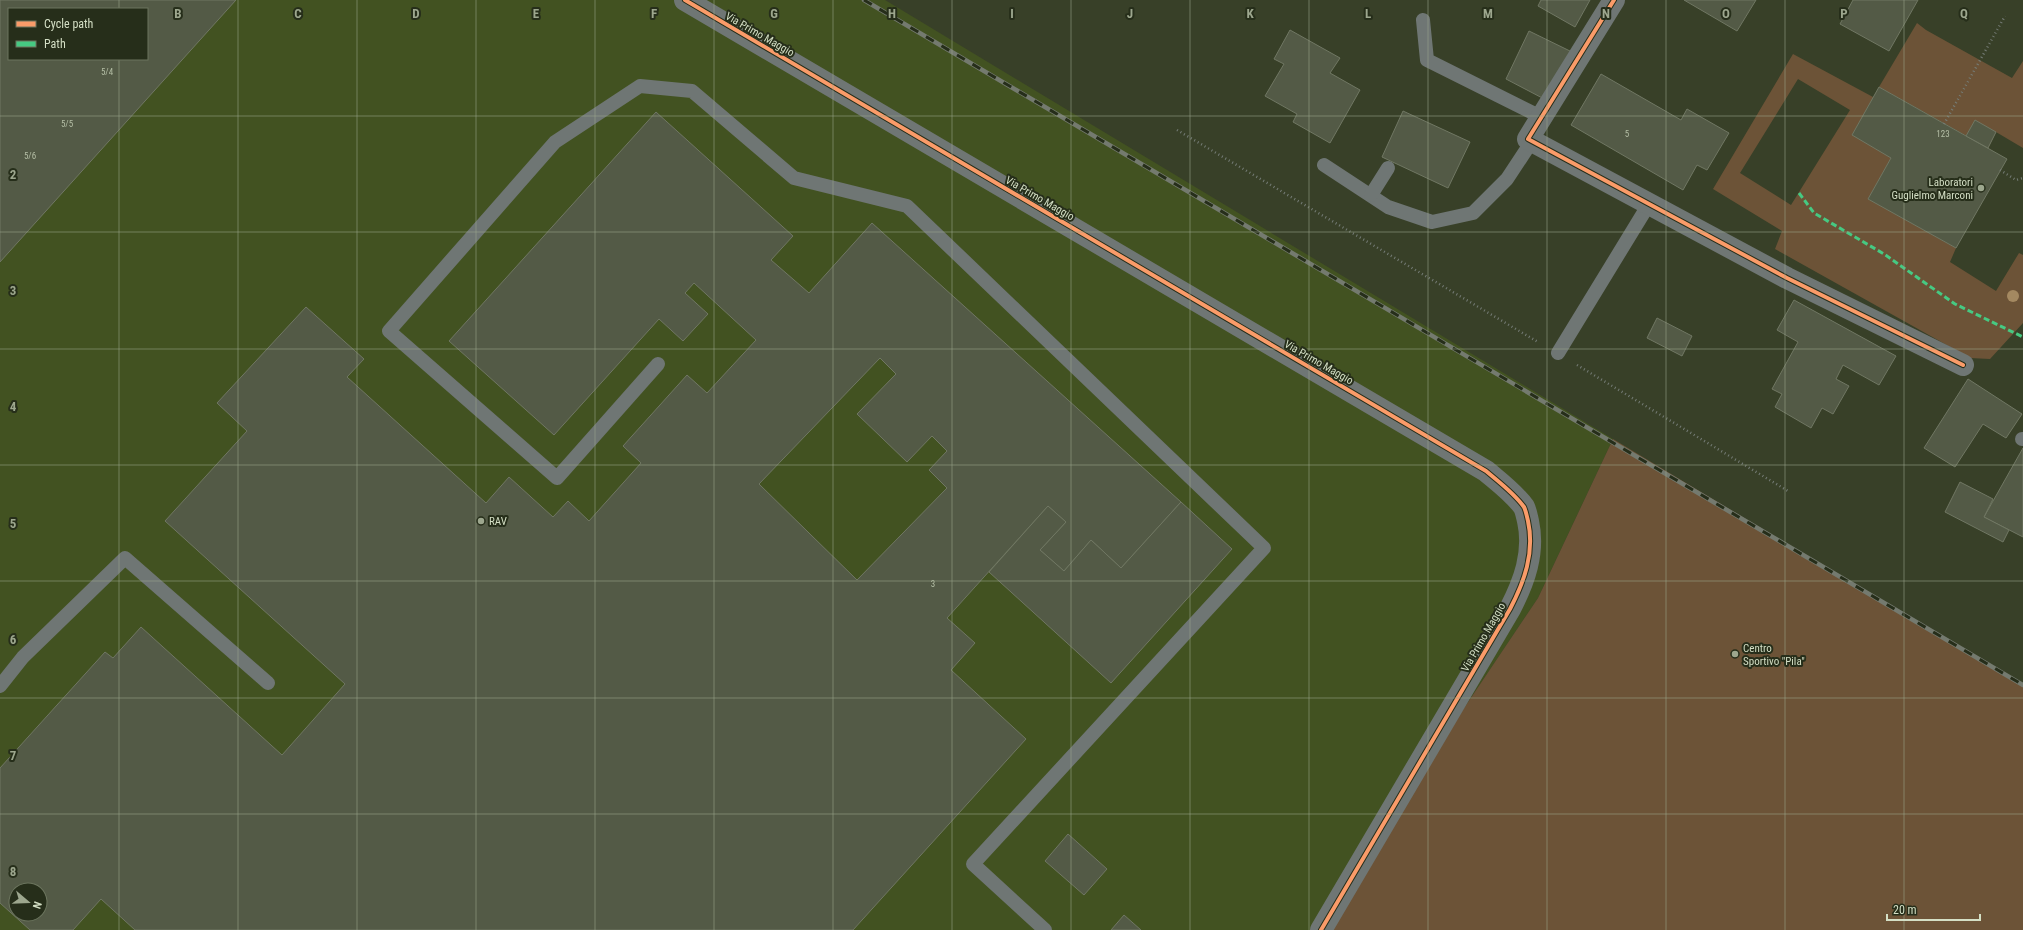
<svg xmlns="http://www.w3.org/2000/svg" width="2023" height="930" viewBox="0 0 2023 930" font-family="'Roboto Condensed',sans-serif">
<rect width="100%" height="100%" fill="#384028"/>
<!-- built -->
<path fill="#425221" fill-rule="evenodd" d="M0,0H885L1613,439L1538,598L1315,930H0ZM9,9H147V59H9ZM16,890H40V914H16Z"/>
<!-- green -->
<g fill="#6c5337" fill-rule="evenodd">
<path d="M1917,23L1926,30L2012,78L2023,61V148L1996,132L1988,148L1879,87Z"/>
<path d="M1793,54L1873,97L1891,158L1869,199L1956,248L1950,262L1996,291L2019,253L2023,255V323L1990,359L1970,358L1775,249L1782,231L1713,189ZM1798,79L1850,110L1791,205L1740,173Z"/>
<path d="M1613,439L2023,686V930H1315L1538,598Z"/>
</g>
<!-- building -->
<g fill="#535a46" stroke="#707763" fill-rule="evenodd">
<path d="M0,0H236L0,262ZM9,9H147V59H9Z"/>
<path d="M1541,0H1590L1575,27L1538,6Z"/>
<path d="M1684,0H1756L1737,31Z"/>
<path d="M1853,0H1918L1889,51L1840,24Z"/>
<path d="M1290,30L1340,58L1330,73L1360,90L1330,143L1293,122L1297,114L1265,96L1284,64L1274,59Z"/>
<path d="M1529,31L1572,52L1548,101L1506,79Z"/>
<path d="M1601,74L1681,120L1687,109L1729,133L1707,170L1697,165L1683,190L1571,125Z"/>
<path d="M1879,87L2007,159L1956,248L1868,199L1891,158L1852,135Z"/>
<path d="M1403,111L1470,142L1448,188L1382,157Z"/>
<path d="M656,112L793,236L771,260L809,293L872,223L1181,502L1121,568L1091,540L1064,571L1040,550L1066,522L1048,506L947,618L975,643L951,670L1026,739L853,930H135L101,899L73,930H30L0,903V768L105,652L113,658L141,627L282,755L345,684L165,521L247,431L217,403L306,307L364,359L347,377L486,503L509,477L553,517L568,501L589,521L641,463L623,446L687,375L707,393L756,340L694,283L685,293L708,314L683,341L659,319L554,435L449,341ZM880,358L896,374L857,414L907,462L932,436L947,451L929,470L947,488L857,580L759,484ZM16,890H40V914H16Z"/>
<path d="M1975,120L1996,132L1988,148L1966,136Z"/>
<path d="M1794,300L1896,356L1879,385L1843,365L1836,379L1849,386L1833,414L1822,408L1811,428L1775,407L1782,394L1772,389L1798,342L1777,330Z"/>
<path d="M1657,318L1692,336L1682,356L1647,338Z"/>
<path d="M1968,379L2022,414L2006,438L1983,424L1955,467L1924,448Z"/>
<path d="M2023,448V537L1984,517Z"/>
<path d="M1960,482L1993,499L1984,517L2009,530L2003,542L1945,512Z"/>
<path d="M1181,502L1232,549L1111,683L989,572L1048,506L1066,522L1040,550L1064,571L1091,540L1121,568Z"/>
<path d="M1068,834L1107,869L1084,895L1045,861Z"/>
<path d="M1124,915L1141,930H1111Z"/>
</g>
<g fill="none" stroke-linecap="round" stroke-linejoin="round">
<!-- path -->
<g stroke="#757c76" stroke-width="2.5" stroke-dasharray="1 3" stroke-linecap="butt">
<path d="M1944,124L2005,16"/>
<path d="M1177,130L1538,342"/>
<path d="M2000,170L2016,180L2023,178"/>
<path d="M1577,365L1788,491"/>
</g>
<!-- lane -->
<g stroke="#6f7674" stroke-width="14">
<path d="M1423,20L1427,60L1541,117"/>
<path d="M1324,165L1388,207L1432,222L1473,213L1507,179L1532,141"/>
<path d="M1371,195L1388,168"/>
<path d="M1558,353L1649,204"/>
<path d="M658,364L557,478L389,331L555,142L640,86L692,91L794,178L907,206L1264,548L973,864L1045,930"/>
<path d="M2022,439H2023"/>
<path d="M0,686L23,657L125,558L268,683"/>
</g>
<!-- street -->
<g stroke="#6f7674" stroke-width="22">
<path d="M685,0L1486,471C1499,482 1514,493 1524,507C1526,511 1527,517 1528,521C1535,553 1524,582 1510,609L1321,930"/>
<path d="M1614,0L1528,139L1787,278L1963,365"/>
</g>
<defs>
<path id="rail" d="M864,0L2023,685"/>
</defs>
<!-- rail casing -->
<use href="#rail" stroke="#747a6f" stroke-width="4.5"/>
<!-- rail -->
<use href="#rail" stroke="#262e1a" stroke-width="3" stroke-dasharray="9" stroke-linecap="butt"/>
<!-- quiet -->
<path stroke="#46c982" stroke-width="3" stroke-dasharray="6 3" stroke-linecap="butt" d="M1799,193L1814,213L1884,254L1955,304L2023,337"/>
<defs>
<g id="cycleway">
<path d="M685,0L1486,471C1499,482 1514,493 1524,507C1526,511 1527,517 1528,521C1535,553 1524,582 1510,609L1321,930"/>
<path d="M1614,0L1528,139L1787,278L1963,365"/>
</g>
</defs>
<!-- cycleway casing -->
<use href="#cycleway" stroke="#262e1a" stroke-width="6"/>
<!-- cycleway -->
<use href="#cycleway" stroke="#fa9b69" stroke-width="4"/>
</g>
<!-- trees -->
<circle fill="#a48961" cx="2013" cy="296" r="6"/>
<!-- grid -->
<path fill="none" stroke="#9da78e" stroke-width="1" stroke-opacity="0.55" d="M119,0V9M238,0V930M357,0V930M476,0V930M595,0V930M714,0V930M833,0V930M952,0V930M1071,0V930M1190,0V930M1309,0V930M1428,0V930M1547,0V930M1666,0V930M1785,0V930M1904,0V930M119,59V930M0,116H2023M0,232H2023M0,349H2023M0,465H2023M0,581H2023M0,698H2023M0,814H2023"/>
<!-- markers -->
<g fill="#9da78e" stroke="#262e1a" stroke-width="1.5">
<circle cx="1981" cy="188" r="4"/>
<circle cx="481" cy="521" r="4"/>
<circle cx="1735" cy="654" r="4"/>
</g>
<g text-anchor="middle" stroke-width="4" stroke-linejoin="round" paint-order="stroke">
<!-- number labels -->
<g font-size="9" fill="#b4bea5">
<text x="107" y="75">5/4</text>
<text x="67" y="127">5/5</text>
<text x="1627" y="137">5</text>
<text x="1943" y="137">123</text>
<text x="30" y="159">5/6</text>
<text x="933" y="587">3</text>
</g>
<!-- street labels -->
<g font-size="11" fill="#d4dfc5" stroke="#262e1a">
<text transform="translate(760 34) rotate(30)" y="4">Via Primo Maggio</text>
<text transform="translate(1040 198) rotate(30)" y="4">Via Primo Maggio</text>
<text transform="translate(1319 362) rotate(30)" y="4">Via Primo Maggio</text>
<text transform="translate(1483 637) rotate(-60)" y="4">Via Primo Maggio</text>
</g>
<!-- poi labels -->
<g font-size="11" fill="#d4dfc5" stroke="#262e1a" text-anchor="start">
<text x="1973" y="186" text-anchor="end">Laboratori<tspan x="1973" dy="13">Guglielmo Marconi</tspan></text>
<text x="489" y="525">RAV</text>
<text x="1743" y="652">Centro<tspan x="1743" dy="13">Sportivo "Pila"</tspan></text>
</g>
</g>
<g font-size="13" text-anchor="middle" font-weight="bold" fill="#9da78e" stroke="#262e1a" stroke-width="4" stroke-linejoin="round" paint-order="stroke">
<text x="178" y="18">B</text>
<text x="298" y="18">C</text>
<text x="416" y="18">D</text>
<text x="536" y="18">E</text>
<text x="654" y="18">F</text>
<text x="774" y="18">G</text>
<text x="892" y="18">H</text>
<text x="1012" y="18">I</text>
<text x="1130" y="18">J</text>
<text x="1250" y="18">K</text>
<text x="1368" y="18">L</text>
<text x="1488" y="18">M</text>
<text x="1606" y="18">N</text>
<text x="1726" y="18">O</text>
<text x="1844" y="18">P</text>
<text x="1964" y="18">Q</text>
<text x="13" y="179">2</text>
<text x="13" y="295">3</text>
<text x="13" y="411">4</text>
<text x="13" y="528">5</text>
<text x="13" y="644">6</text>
<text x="13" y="760">7</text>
<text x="13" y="876">8</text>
</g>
<!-- legend -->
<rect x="8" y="8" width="140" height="52" fill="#262e1a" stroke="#6c755e"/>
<rect x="16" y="21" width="20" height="6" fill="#fa9b69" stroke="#6c755e"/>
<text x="44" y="28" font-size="12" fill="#d4dfc5">Cycle path</text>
<rect x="16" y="41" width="20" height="6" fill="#46c982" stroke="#6c755e"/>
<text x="44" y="48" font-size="12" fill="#d4dfc5">Path</text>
<!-- north arrow -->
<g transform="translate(28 902) rotate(109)"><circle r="19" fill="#262e1a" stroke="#6c755e"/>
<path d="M0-3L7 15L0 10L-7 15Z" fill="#9da78e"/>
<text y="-6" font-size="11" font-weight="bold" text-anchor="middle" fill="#d4dfc5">N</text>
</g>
<!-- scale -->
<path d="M1887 914v6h93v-6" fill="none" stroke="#d4dfc5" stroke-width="2"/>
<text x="1893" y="914" font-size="12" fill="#d4dfc5" stroke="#262e1a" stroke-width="3" paint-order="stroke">20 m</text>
</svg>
